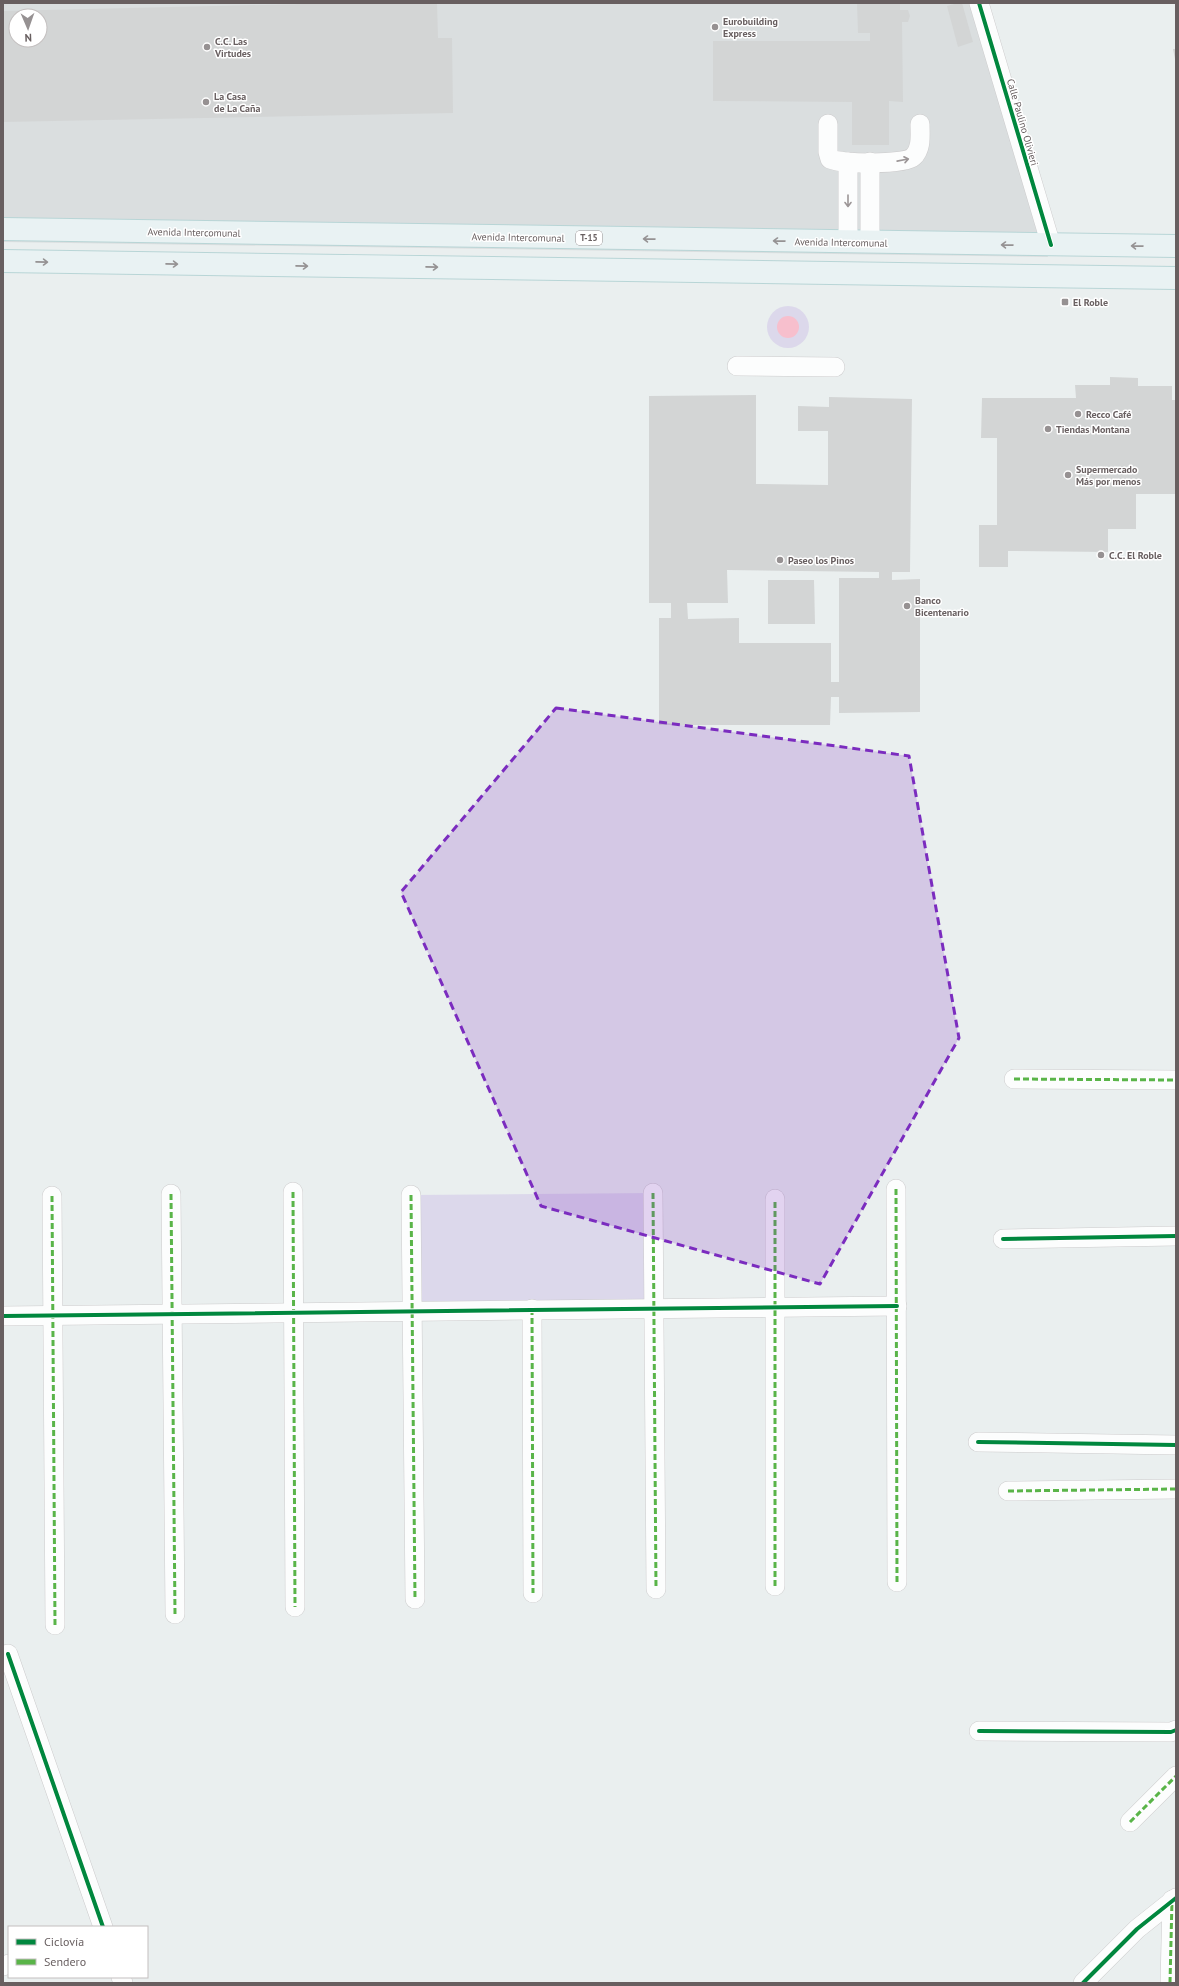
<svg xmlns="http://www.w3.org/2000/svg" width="1179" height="1986" viewBox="0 0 1179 1986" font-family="'PT Sans',sans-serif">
<rect width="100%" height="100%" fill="#eaefef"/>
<!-- industrial -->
<path fill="#dadedf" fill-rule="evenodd" d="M3,3H972L1048,257L3,242ZM16,16H40V40H16Z"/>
<!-- green -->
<g fill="#dcd8eb">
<circle cx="788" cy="327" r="21"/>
<path d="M653,1193L654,1309L413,1311L411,1195Z"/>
</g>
<!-- water -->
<circle fill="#f7bfcd" cx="788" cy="327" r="11"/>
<!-- building -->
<g fill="#d3d5d5" fill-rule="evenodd">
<path d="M346,3H437L438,38H452L453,113L3,122V11ZM16,16H40V40H16Z"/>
<path d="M857,3H900V10H908L910,16L908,22H902L903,102L889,101V145H852V102L713,101V41H870V33H858Z"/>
<path d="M958,3H962L973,42L958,47L947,6Z"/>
<path d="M1173,49H1176V59H1175Z"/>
<path d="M1110,377L1138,378V386H1172V400H1176V494H1136V529H1108V552L1008,551V567H979V525H997V438H981L982,398H1076L1075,385H1110Z"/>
<path d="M756,395V484L828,485V431H798V406L829,407V397L912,399L910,572H892V580L920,579V712L839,713V697H831L830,725H659V618H671V603H649V396ZM727,570L879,572V578H839V682H831V643H739V618L688,619L687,603H728Z"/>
<path d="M768,580H814L815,624H768Z"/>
</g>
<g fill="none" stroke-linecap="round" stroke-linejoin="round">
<defs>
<g id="minor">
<path d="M979,3L1051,245"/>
<path d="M828,124V152L830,159C841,164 904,165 913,157C922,149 920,135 920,124"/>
<path d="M848,242V162"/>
<path d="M870,242V162"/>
<path d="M737,366L835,367"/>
<path d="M1014,1079L1176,1080"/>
<path d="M896,1189L897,1582"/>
<path d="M293,1192L295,1607"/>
<path d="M653,1193L656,1589"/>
<path d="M171,1194L175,1614"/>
<path d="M411,1195L415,1599"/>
<path d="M52,1196L55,1625"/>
<path d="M1003,1239L1176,1236"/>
<path d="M532,1309L533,1593"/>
<path d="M3,1316L897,1306"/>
<path d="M978,1442L1176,1445"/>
<path d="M1008,1491L1176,1489"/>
<path d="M775,1586V1199"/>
<path d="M8,1654L103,1927"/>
<path d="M979,1731L1171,1732L1176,1730"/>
<path d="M1130,1822L1176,1776"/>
<path d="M3,1966L9,1964"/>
<path d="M121,1977L123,1983"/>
<path d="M1083,1983L1137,1929L1176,1898"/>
<path d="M1170,1983L1172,1900"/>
</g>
<g id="major">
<path d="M3,229L1176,246"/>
<path d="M3,261L1176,278"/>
</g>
</defs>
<!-- minor casing -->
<use href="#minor" stroke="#cccbcc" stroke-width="20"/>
<!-- major casing -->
<use href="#major" stroke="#b8d5d6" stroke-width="24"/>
<!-- minor -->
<use href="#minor" stroke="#fcfdfd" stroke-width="19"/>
<!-- major -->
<use href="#major" stroke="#e9f2f3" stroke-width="22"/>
<!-- quiet -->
<g stroke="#59b448" stroke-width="3" stroke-dasharray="6 3" stroke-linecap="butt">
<path d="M1014,1079L1176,1080"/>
<path d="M896,1189L897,1582"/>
<path d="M293,1192L295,1607"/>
<path d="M653,1193L656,1589"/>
<path d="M171,1194L175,1614"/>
<path d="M411,1195L415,1599"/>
<path d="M52,1196L55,1625"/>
<path d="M532,1309L533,1593"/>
<path d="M1008,1491L1176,1489"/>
<path d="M775,1586V1199"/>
<path d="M1130,1822L1176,1776"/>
<path d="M1170,1983L1172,1900"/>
</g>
<defs>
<g id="cycleway">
<path d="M979,3L1051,245"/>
<path d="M1003,1239L1176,1236"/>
<path d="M3,1316L897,1306"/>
<path d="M978,1442L1176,1445"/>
<path d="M8,1654L103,1927"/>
<path d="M979,1731L1171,1732L1176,1730"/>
<path d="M1083,1983L1137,1929L1176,1898"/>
</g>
</defs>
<!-- cycleway casing -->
<use href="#cycleway" stroke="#fff" stroke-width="6"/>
<!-- cycleway -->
<use href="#cycleway" stroke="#00873e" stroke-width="4"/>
</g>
<!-- one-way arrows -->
<defs><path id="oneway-shaft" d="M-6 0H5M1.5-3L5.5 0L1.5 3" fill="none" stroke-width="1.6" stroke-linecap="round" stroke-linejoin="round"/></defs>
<g stroke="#9c9697">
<use href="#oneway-shaft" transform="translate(903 160) rotate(-11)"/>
<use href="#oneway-shaft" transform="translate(848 201) rotate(90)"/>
</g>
<g stroke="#959293">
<use href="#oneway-shaft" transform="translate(649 239) rotate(-179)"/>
<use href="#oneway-shaft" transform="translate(779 241) rotate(-179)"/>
<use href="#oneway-shaft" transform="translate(1007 245) rotate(-179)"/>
<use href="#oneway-shaft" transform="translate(1137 246) rotate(-179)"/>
<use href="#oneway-shaft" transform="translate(42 262) rotate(1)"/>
<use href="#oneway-shaft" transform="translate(172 264) rotate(1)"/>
<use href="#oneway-shaft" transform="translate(302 266) rotate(1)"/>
<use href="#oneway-shaft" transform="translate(432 267) rotate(1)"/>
</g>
<!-- marked area -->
<path fill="#7b2cbf" fill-opacity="0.2" stroke="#7b2cbf" stroke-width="3" stroke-dasharray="8 5" stroke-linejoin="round" d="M556,708L909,756L959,1038L820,1284L541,1206L401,892Z"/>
<!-- markers -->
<g fill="#969192" stroke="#fff" stroke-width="1.5">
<circle cx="715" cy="27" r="4"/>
<circle cx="207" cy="47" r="4"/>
<circle cx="206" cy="102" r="4"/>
<rect x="1061" y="298" width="8" height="8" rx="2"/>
<circle cx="1078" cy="414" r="4"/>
<circle cx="1048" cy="429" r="4"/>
<circle cx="1068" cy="475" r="4"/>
<circle cx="1101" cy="555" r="4"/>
<circle cx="780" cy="560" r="4"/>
<circle cx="907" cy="606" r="4"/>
</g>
<g text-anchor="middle" stroke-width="3" stroke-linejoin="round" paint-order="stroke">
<!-- shield labels -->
<rect fill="#fff" stroke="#958f90" stroke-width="1" x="576" y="231" width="26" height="14" rx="3"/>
<g font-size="9" font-weight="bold" fill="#685f60">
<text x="589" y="241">T-15</text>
</g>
<!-- poi labels -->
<g font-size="10" font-weight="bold" fill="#685f60" stroke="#fff" text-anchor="start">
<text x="723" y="25">Eurobuilding<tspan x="723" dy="12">Express</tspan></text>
<text x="215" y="45">C.C. Las<tspan x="215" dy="12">Virtudes</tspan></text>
<text x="214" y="100">La Casa<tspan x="214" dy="12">de La Caña</tspan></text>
<text x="1073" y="306">El Roble</text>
<text x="1086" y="418">Recco Café</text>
<text x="1056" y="433">Tiendas Montana</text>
<text x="1076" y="473">Supermercado<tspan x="1076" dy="12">Más por menos</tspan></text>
<text x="1109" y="559">C.C. El Roble</text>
<text x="788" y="564">Paseo los Pinos</text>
<text x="915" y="604">Banco<tspan x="915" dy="12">Bicentenario</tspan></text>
</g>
<!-- street labels -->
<g font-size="10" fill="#685f60" stroke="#fff">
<text transform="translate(1023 122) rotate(74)" y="4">Calle Paulino Olivieri</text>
<text transform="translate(194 232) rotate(1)" y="4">Avenida Intercomunal</text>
<text transform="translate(518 237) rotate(1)" y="4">Avenida Intercomunal</text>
<text transform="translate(841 242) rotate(1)" y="4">Avenida Intercomunal</text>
</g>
</g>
<!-- border -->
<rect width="1179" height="1986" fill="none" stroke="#685f60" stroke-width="8"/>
<!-- legend -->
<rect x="8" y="1926" width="140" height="52" fill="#ffffff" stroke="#c3bfbf"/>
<rect x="16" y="1939" width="20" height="6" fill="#00873e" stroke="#c3bfbf"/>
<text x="44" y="1946" font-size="12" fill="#685f60">Ciclovía</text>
<rect x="16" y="1959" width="20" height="6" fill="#59b448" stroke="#c3bfbf"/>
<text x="44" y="1966" font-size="12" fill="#685f60">Sendero</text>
<!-- north arrow -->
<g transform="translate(28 28) rotate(178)"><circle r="19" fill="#ffffff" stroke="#c3bfbf"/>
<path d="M0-3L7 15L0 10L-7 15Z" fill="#969192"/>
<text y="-6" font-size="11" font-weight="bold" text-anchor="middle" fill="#685f60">N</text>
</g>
</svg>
